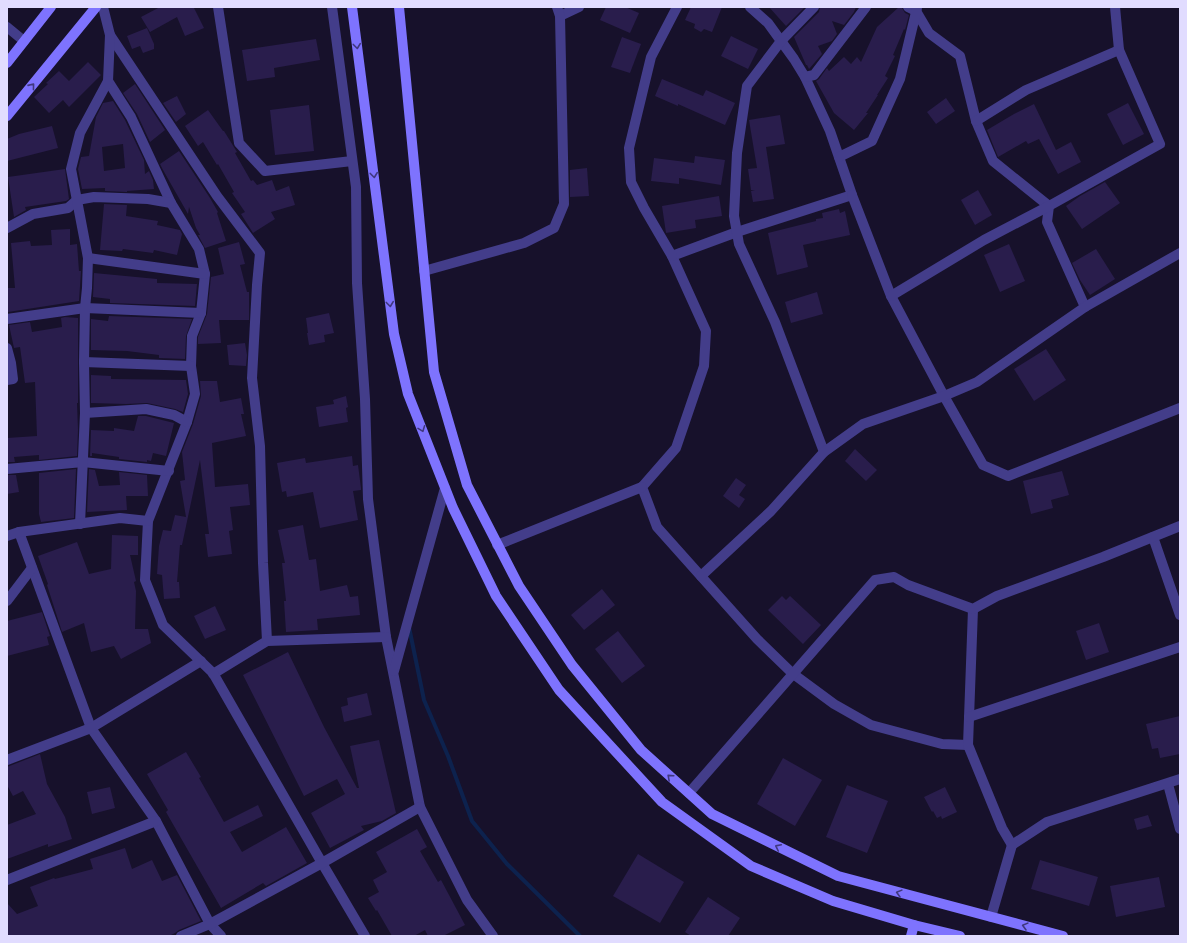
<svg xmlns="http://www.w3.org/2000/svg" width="1187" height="943" viewBox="0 0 1187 943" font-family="'Open Sans',sans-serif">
<rect width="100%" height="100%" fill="#17112b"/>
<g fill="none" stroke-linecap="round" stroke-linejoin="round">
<!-- stream -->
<path stroke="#0d224e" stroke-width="4" d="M409,627L424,700L448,756L472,821L507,864L580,936"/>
</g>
<!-- building -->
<g fill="#291d4c" fill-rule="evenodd">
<path d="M160,7H196L194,8L204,28L185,36L177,17L150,32L141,17Z"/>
<path d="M606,7H625L639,13L630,33L600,20Z"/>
<path d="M691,7H722L712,32L704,29L701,32L694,28L695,24L685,20Z"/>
<path d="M769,7H805L786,26Z"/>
<path d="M820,7H856L854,12L844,25L832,21L837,34L832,41L818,46L822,54L809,69L807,65H806L794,37L819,12Z"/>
<path d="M899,7L902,8L905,13L909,15L905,30L904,29L893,55L895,56L885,76L888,78L877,95H878L866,113H868L854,130L834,113L816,81L819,79L827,68L829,71L844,57L851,64L857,57L861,62L877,27Z"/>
<path d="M147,28L154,44V49L143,53L140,46L132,49L127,36Z"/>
<path d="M731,36L758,49L748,69L721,56Z"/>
<path d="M622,37L641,44L630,73L611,67Z"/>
<path d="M316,39L320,60L274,68L275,77L247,81L242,50Z"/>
<path d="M88,62L101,75L69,107L63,100L49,113L34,97L48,84L46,83L59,71L69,81Z"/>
<path d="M662,79L703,96L706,90L735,103L725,125L678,104V106L655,96Z"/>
<path d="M135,84L165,130L150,142L137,114L123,93Z"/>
<path d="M177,96L186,114L176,122L163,103Z"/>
<path d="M946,98L955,111L936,124L927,112Z"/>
<path d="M113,101L125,120L144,160L145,174L149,171L153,180L154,189L127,191V192L105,191V188L82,189L78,169L81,157L89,156L96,117L103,103ZM123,144L125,168L104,171L102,147Z"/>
<path d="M1128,103L1144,134L1123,145L1107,114Z"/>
<path d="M1034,104L1056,150L1071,142L1081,162L1058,174L1039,139L1028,144L1026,141L998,157L987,130L1014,114Z"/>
<path d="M309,105L314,151L275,155L270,110Z"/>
<path d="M208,110L223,131H224L237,152L235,153L251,181L253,180L257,185L272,180L276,191L289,186L295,205L271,212L275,219L253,233L241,214L245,212L232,193L234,192L218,164L217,165L203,142L198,146L185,126Z"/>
<path d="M780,115L785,144L766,147L774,199L753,202L751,191L755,190H751L748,169L757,168L749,120Z"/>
<path d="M52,126L58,148L7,161V139L19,134Z"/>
<path d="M179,151L210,198L218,212L217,213L226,241L205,248L198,235H200L196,228L189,207L188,214L163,170L160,164Z"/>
<path d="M695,156L725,160L721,185L679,178V184L651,181L654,158L694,163Z"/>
<path d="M587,168L589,196L570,197V170Z"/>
<path d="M65,169L69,199L66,201L25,207L26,210L14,217L8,177Z"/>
<path d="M1105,182L1120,203L1082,229L1066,206L1080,196Z"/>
<path d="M978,190L992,215L975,225L961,200Z"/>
<path d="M719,196L722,216L695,220L696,228L666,233L662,206Z"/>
<path d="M104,204L127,205L126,216L158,221L157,225L180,230L182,234L177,255L154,250L153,253L123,249L122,251L100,250Z"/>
<path d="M839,209L840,213L845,211L850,235L803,245L808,267L777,275L768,233L816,221V219L823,218L822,213Z"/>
<path d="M70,229V245L77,244L79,271H81L79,301L8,312L7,288H15L11,243L30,241L31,246L52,245L51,230Z"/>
<path d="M239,242L245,264L240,265L247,292H249V320H219L221,343L198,344V337L207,314L211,277L224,274L218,248Z"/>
<path d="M1009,244L1025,281L1000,292L984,255Z"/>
<path d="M1096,249L1115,279L1090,295L1080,280L1072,263Z"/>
<path d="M94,273L157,279V283L197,284L195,306L110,303V299L93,297Z"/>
<path d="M817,292L823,314L791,323L785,302Z"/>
<path d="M329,313L334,333L324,335L325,342L309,345L307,333H308L306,318Z"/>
<path d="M109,316L192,319L186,336L185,359L159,358V355L127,351L91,350V319L108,321Z"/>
<path d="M65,317L78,318V403H77L78,430L77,456L39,460V455L14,457L15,462H7V438L37,436L35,382L25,383L20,347L14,348L9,325L30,322L32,332L62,327L61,318Z"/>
<path d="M245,343L247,355L246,366L229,365L227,345Z"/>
<path d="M1046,349L1066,380L1034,401L1014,369Z"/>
<path d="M91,375L111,376V379L186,380L188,394L183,412L175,409L147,403L126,404L91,403Z"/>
<path d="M200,381H217L220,402L241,398L244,414H241L246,436L212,443L215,487L248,484L250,505L230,507L233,530L229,531L232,554L208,557L205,534H209L200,460L182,545H180L177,582H179L180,598L164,599L162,575L157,574L159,546L163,530L171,531L175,515L186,517L180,481L185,480L182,452L193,424L201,396Z"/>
<path d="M346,396L348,407L346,408L348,422L319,427L316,407L334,404L333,400Z"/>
<path d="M138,416H146L174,423L166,456L153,453L151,461L147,460V462L119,459V457L92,453V456H90L91,430L114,431V428L134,431Z"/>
<path d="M855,449L877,470L866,481L845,461Z"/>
<path d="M352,456L353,466L358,465L361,488V490L353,491L358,520L320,528L313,492L287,497L286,491L282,492L277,463L305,458L306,463Z"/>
<path d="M76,469L74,518L41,522L39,514V473Z"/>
<path d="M89,469L95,470L99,486L120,485L119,472L147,475L148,496H126L127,510L87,512Z"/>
<path d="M1062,471L1069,495L1051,500L1053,508L1031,514L1023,481Z"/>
<path d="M7,475H16L19,492L7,494Z"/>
<path d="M736,478L746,485L739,495L745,499L739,508L723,496Z"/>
<path d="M303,525L309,560L316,559L320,591L347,585L350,597L358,596L360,615L317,619L318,630L286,632L284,601H286L282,563H285L278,530Z"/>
<path d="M112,535L138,536V555H130L136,581L134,582L136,591L135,629H148L151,643L121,659L114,646L91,652L84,623L62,632L47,585L48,584L38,556L77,542L89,574L111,569Z"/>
<path d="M602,589L615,605L584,630L571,615Z"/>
<path d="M782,596L786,600L790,596L821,625L803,644L768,610Z"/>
<path d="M215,606L226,630L205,639L194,616Z"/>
<path d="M42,612L50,636L47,637L49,645L7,656V621Z"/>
<path d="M1099,623L1109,652L1086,660L1076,631Z"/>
<path d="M618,631L645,666L622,683L595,649Z"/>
<path d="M288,652L324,727L357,788H359L350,746L379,740L396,813L382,821L361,826L364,830L330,848L311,813L345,794L337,779L304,796L243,675Z"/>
<path d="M367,693L372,715L344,722L341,707L348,705L347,698Z"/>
<path d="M1180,716V754L1160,758L1158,748L1152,749L1146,724Z"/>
<path d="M186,752L201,777L199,778L224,822L258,805L263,816L230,832L242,852L286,827L307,863L266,886L263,883L221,908L166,812L168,810L147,774Z"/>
<path d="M40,754L47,784L65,817L72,839L48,847V844L7,859V825L36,814L23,791L13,796L7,785V767Z"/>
<path d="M783,758L822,780L795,826L757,804Z"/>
<path d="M847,785L888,801L867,853L826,837Z"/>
<path d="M110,787L115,808L92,814L87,792Z"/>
<path d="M945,787L957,812L942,819L941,816L937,818L933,811L932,812L924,797Z"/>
<path d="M1148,815L1152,826L1137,830L1134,819Z"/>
<path d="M417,829L427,847L420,851L438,882L441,880L465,925L443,936H428L425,930L414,936H392L377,910L376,911L368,898L379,892L373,880L387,872L376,852Z"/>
<path d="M125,848L132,869L152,860L162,881L177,875L201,921L179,930L175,933L169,936H7V903L17,914L38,906L30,887L54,878L55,879L93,869L90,859Z"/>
<path d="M638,854L684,882L660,923L613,896Z"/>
<path d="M1040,860L1098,877L1089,906L1031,889Z"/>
<path d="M1159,877L1165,907L1116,917L1110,886Z"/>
<path d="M708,897L740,918L728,936H691L685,932Z"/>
</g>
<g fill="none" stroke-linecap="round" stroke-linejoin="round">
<!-- street -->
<g stroke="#433d8a" stroke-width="10">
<path d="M103,7L110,35L217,196L260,253L257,285L252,378L260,446L263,563L267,641L213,674"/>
<path d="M218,7L239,143L265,171L352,161"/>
<path d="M332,7L356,187L357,283L365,399L368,499L386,637L420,807L467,900L493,936"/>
<path d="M750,7L768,23L794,59L805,77L830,131L852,195L737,232L672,256L706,331L704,366L676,448L642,487L657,527L757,639L792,673L834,704L871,725L942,744L968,745"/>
<path d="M814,7L781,41L747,86L737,153L734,216L739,244L775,322L824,452"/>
<path d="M908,7L916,11L929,33L960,56L976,121L993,161L1049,206L1047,222L1085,307"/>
<path d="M560,16L579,7"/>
<path d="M7,27L24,41"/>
<path d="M110,35L108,81L131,117L171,203L199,249L205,274L201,313L192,336L191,366L195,394L187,422L148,521L145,580L163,625L213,673L322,863L365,936"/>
<path d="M805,77L814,75L866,7"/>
<path d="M976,121L1026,90L1119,50"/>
<path d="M839,157L872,141L900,79L917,8"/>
<path d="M852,195L891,296L944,396L983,465L1008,476L1180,408"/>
<path d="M7,228L33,214L68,208L77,200L94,197L148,199L171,203"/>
<path d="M672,256L644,208L631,182L629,148L651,57L677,7"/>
<path d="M88,258L205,274"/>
<path d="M424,271L524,243L554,228L564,204L560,16L557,7"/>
<path d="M891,296L984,240L1049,206L1160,144L1119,50L1115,7"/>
<path d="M7,319L85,308L201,313"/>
<path d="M7,348L11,363L13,379L7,380"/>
<path d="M84,362L191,366"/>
<path d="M85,413L146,409L174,415L187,422"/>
<path d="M7,469L83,462L169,471"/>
<path d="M80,524L85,413L84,362L85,308L87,288L88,258L71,169L80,133L108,81"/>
<path d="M19,532L91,728L156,821L210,924L221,936"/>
<path d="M7,536L19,532L120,518L148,521"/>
<path d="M1153,537L1180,615"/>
<path d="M497,545L642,487"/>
<path d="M701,576L771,511L824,452L863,424L944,396L977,382L1085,307L1180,253"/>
<path d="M7,601L32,568"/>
<path d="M973,609L968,745L1002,828L1012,845"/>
<path d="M267,641L386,637"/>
<path d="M394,671L445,488"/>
<path d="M969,717L1180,647"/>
<path d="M7,760L91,728L201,661"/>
<path d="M1168,784L1180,829"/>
<path d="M689,793L875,580L894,577L908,585L973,609L997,596L1103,557L1180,526"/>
<path d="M7,880L156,821"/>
<path d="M991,917L1012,845L1047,822L1180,779"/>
<path d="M181,936L210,924L322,863L420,807"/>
</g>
<!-- secondary -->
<g stroke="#7e73fe" stroke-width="10">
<path d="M352,7L394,334L408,394L453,508L496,596L559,690L662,802L751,866L833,901L914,925L960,936"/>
<path d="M399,7L434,372L467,485L519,586L572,665L641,750L712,814L838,876L1063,936"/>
<path d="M7,63L51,7"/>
<path d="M7,116L96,7"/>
<path d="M911,936L914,925"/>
</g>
</g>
<!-- one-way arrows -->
<defs><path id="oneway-chevron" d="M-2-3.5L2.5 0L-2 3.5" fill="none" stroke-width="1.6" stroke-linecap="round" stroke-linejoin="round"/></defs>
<g stroke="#40387f">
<use href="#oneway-chevron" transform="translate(357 46) rotate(83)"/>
<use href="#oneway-chevron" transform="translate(32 86) rotate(-51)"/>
<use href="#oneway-chevron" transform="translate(374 175) rotate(83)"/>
<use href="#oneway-chevron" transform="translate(390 304) rotate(83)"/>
<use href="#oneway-chevron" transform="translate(422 429) rotate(69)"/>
<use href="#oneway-chevron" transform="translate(670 777) rotate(-138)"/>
<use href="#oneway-chevron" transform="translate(778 847) rotate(-154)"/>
<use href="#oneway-chevron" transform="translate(899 893) rotate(-165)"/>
<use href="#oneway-chevron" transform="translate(1025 926) rotate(-165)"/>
</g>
<!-- border -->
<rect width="1187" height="943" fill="none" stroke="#e1dcff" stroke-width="16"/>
</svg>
